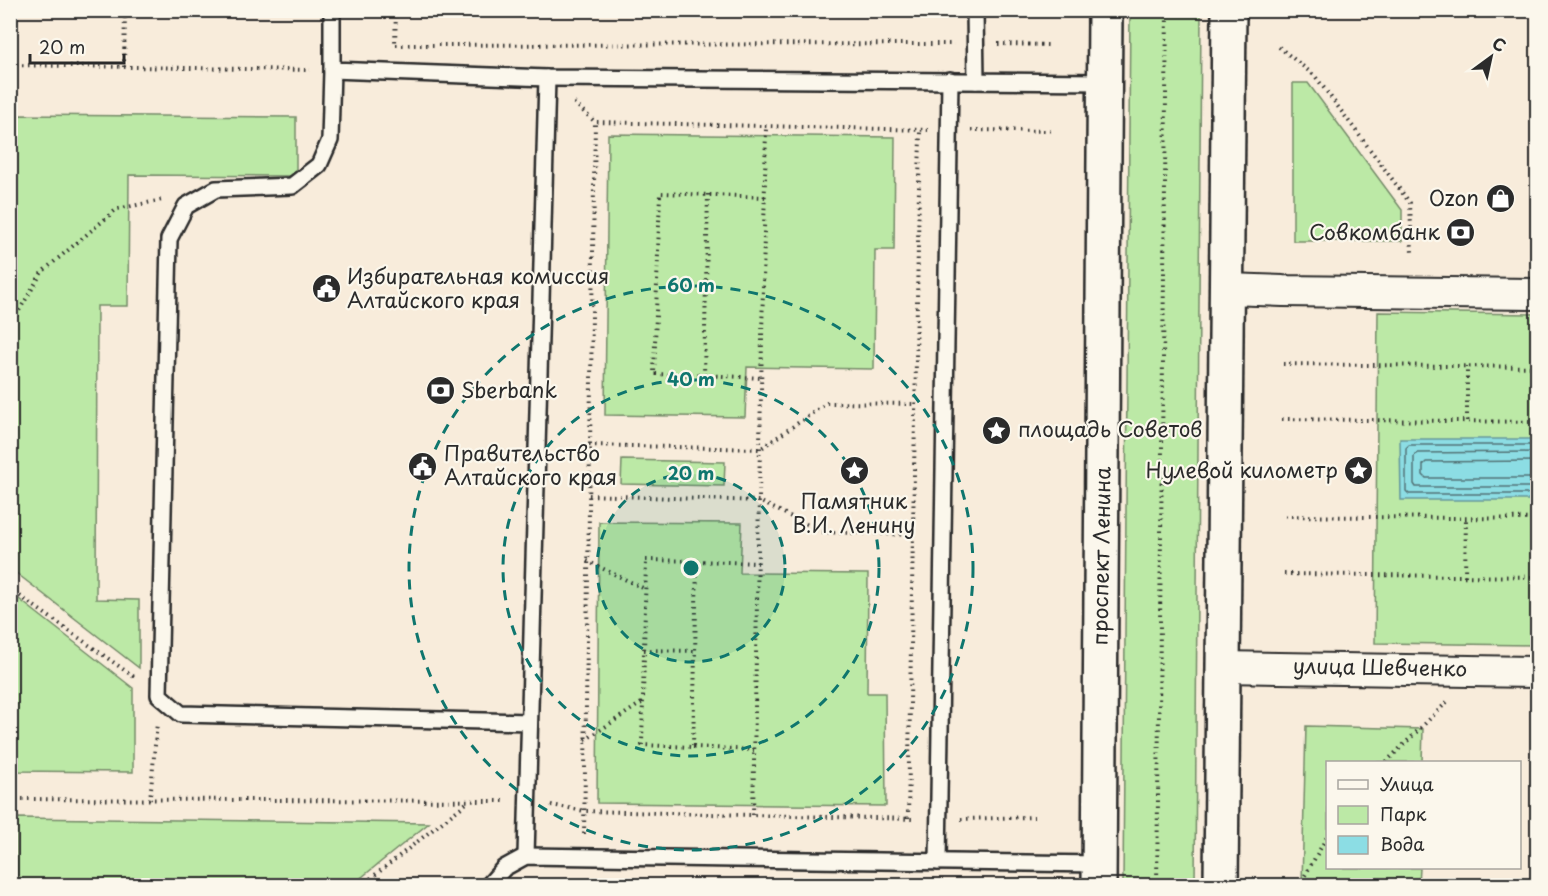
<svg xmlns="http://www.w3.org/2000/svg" width="1548" height="896" viewBox="0 0 1548 896" font-family="'Playpen Sans',sans-serif">
<rect width="100%" height="100%" fill="#f8ecdb"/>
<filter id="ink" filterUnits="userSpaceOnUse"><feTurbulence type="fractalNoise" baseFrequency=".0167" numOctaves="2"/><feDisplacementMap in="SourceGraphic" scale="12" xChannelSelector="R" yChannelSelector="G"/><feConvolveMatrix kernelMatrix="1 2 1 2 8 2 1 2 1" color-interpolation-filters="sRGB"/></filter>
<g filter="url(#ink)">
<!-- green -->
<g fill="#bce9a6" stroke="#748a68" stroke-width="1.5">
<path d="M1130,11H1201L1195,885H1123Z"/>
<path d="M1293,83H1308L1402,210V241H1293Z"/>
<path d="M11,115L296,117V176L129,175L128,306H97L96,599L139,600V668L11,569L13,439H11Z"/>
<path d="M608,134L895,137L894,250H875L874,369L747,367L745,417L605,415Z"/>
<path d="M1378,312L1537,314V645L1375,643Z"/>
<path d="M622,460L725,462L724,486L621,484Z"/>
<path d="M599,522L742,523L740,573L868,574L867,693H885L886,806L597,803Z"/>
<path d="M10,592L133,688V772L11,771Z"/>
<path d="M1306,726L1423,729L1422,762H1328V868H1420L1419,885L1302,883Z"/>
<path d="M16,818L429,823L352,885L31,886L17,875Z"/>
</g>
<!-- water -->
<path fill="#8cdde4" stroke="#65969a" stroke-width="1.5" d="M1400,439H1537V500H1401Z"/>
<g fill="none" stroke-linecap="round" stroke-linejoin="round">
<!-- shore -->
<g stroke="#527275" stroke-width="1.5">
<path d="M1538,445H1409L1406,448V491L1409,494H1538"/>
<path d="M1538,452L1417,453L1414,456V484L1416,487H1538"/>
<path d="M1538,461L1426,462L1423,465V475L1426,478H1538"/>
</g>
<defs>
<g id="service">
<path d="M332,10V70L547,78L1106,82"/>
<path d="M975,10L976,81"/>
<path d="M332,70L330,140L319,165L292,186L216,189L186,206L169,239L159,695L181,714L529,722"/>
<path d="M526,856L547,78"/>
<path d="M938,862L950,80"/>
<path d="M488,886L504,868L526,856L1099,864"/>
</g>
<g id="minor">
<path d="M1227,289L1283,291L1538,294"/>
<path d="M1223,667L1538,672"/>
</g>
<g id="primary">
<path d="M1099,886L1105,10"/>
<path d="M1221,886L1229,10"/>
</g>
</defs>
<!-- service casing -->
<use href="#service" stroke="#2b2b2b" stroke-width="20"/>
<!-- minor casing -->
<use href="#minor" stroke="#2b2b2b" stroke-width="34"/>
<!-- primary casing -->
<use href="#primary" stroke="#2b2b2b" stroke-width="38"/>
<!-- path -->
<g stroke="#2b2b2b" stroke-width="4" stroke-dasharray="1.5 4.5" stroke-linecap="butt">
<path d="M396,10L395,45L954,44"/>
<path d="M998,44L1051,45"/>
<path d="M1279,47L1315,76L1410,203L1412,254"/>
<path d="M10,65L310,70"/>
<path d="M124,67L125,10"/>
<path d="M574,103L595,122"/>
<path d="M971,130L1052,131"/>
<path d="M708,194L704,375L654,374L660,193L765,197"/>
<path d="M10,326L42,272L117,209L162,200"/>
<path d="M1283,364L1537,367V422"/>
<path d="M704,375L761,378"/>
<path d="M1282,419L1537,422"/>
<path d="M1467,421V366"/>
<path d="M589,445L760,449L827,403L915,404"/>
<path d="M589,495L759,501L822,532L913,535"/>
<path d="M1285,516L1538,519"/>
<path d="M646,560L697,561L693,747L642,745Z"/>
<path d="M587,561L645,589"/>
<path d="M697,561L758,563"/>
<path d="M1284,574L1538,577"/>
<path d="M1465,576L1466,518"/>
<path d="M1536,577V519"/>
<path d="M10,589L137,679"/>
<path d="M644,650L695,651"/>
<path d="M585,740L643,702"/>
<path d="M693,747L754,750"/>
<path d="M1386,762L1447,702"/>
<path d="M10,799L505,801"/>
<path d="M150,800L157,723"/>
<path d="M551,805L585,811L915,819"/>
<path d="M753,815L766,126"/>
<path d="M908,818L920,130"/>
<path d="M961,819L1034,817"/>
<path d="M584,834L595,122L928,130"/>
<path d="M361,886L469,801"/>
<path d="M1157,886L1167,10"/>
<path d="M1299,886L1328,835"/>
</g>
<!-- service -->
<use href="#service" stroke="#fbf7ec" stroke-width="15"/>
<!-- minor -->
<use href="#minor" stroke="#fbf7ec" stroke-width="30"/>
<!-- primary -->
<use href="#primary" stroke="#fbf7ec" stroke-width="33"/>
</g>
</g>
<!-- distance rings -->
<circle cx="691" cy="568" r="94" fill="#0f766e" fill-opacity=".12"/>
<g fill="none" stroke="#0f766e" stroke-width="3" stroke-dasharray="10 8">
<circle cx="691" cy="568" r="94"/>
<circle cx="691" cy="568" r="188"/>
<circle cx="691" cy="568" r="282"/>
</g>
<!-- icons -->
<defs>
<symbol id="shop-disc" viewBox="-11 -11 22 22"><circle r="9.5" fill="#2b2b2b" stroke="#fbf7ec"/><path d="M-5-2.5h2.3a2.7 3.5 0 0 1 5.4 0H5L5.5 6h-11ZM-1.5-2.5h3a1.5 2.3 0 0 0-3 0Z" fill="#fff"/></symbol>
<symbol id="bank-disc" viewBox="-11 -11 22 22"><circle r="9.5" fill="#2b2b2b" stroke="#fbf7ec"/><path d="M-6-4H6V4H-6ZM0-2.3a2.3 2.3 0 1 0 0 4.6a2.3 2.3 0 1 0 0-4.6Z" fill="#fff"/></symbol>
<symbol id="civic-disc" viewBox="-11 -11 22 22"><circle r="9.5" fill="#2b2b2b" stroke="#fbf7ec"/><path d="M-.6-6.5H3V-4.5H.6V-3L4-1V1h2V6H-6V1h2V-1L-.6-3ZM-1.2 2.5V6h2.4V2.5Z" fill="#fff"/></symbol>
<symbol id="sight-disc" viewBox="-11 -11 22 22"><circle r="9.5" fill="#2b2b2b" stroke="#fbf7ec"/><path d="M0-6L1.8-2.2L6-1.7L2.9 1.2L3.7 5.4L0 3.3L-3.7 5.4L-2.9 1.2L-6-1.7L-1.8-2.2Z" fill="#fff"/></symbol>
</defs>
<g fill-rule="evenodd">
<use href="#shop-disc" x="1484" y="182" width="33" height="33"/>
<use href="#bank-disc" x="1444" y="216" width="33" height="33"/>
<use href="#civic-disc" x="310" y="272" width="33" height="33"/>
<use href="#bank-disc" x="424" y="374" width="33" height="33"/>
<use href="#sight-disc" x="980" y="414" width="33" height="33"/>
<use href="#civic-disc" x="406" y="450" width="33" height="33"/>
<use href="#sight-disc" x="838" y="454" width="33" height="33"/>
<use href="#sight-disc" x="1342" y="454" width="33" height="33"/>
</g>
<g text-anchor="middle" stroke-width="4.5" stroke-linejoin="round" paint-order="stroke">
<!-- poi labels -->
<g font-size="21" fill="#2b2b2b" stroke="#fbf7ec" text-anchor="start">
<text x="1479" y="206" text-anchor="end">Ozon</text>
<text x="1440" y="240" text-anchor="end">Совкомбанк</text>
<text x="347" y="284">Избирательная комиссия<tspan x="347" dy="24">Алтайского края</tspan></text>
<text x="461" y="398">Sberbank</text>
<text x="1018" y="437">площадь Советов</text>
<text x="444" y="461">Правительство<tspan x="444" dy="24">Алтайского края</tspan></text>
<text x="1338" y="478" text-anchor="end">Нулевой километр</text>
<text x="854" y="509" text-anchor="middle">Памятник<tspan x="854" dy="24">В.И. Ленину</tspan></text>
</g>
<!-- street labels -->
<g font-size="21" fill="#2b2b2b" stroke="#fbf7ec">
<text transform="translate(1102 556) rotate(-89)" y="7">проспект Ленина</text>
<text transform="translate(1380 668) rotate(1)" y="7">улица Шевченко</text>
</g>
</g>
<circle cx="691" cy="568" r="9" fill="#0f766e" stroke="#fbf7ec" stroke-width="3"/>
<g font-size="18" text-anchor="middle" font-weight="bold" fill="#0f766e" stroke="#fbf7ec" stroke-width="4.5" stroke-linejoin="round" paint-order="stroke">
<text x="691" y="292">60 m</text>
<text x="691" y="386">40 m</text>
<text x="691" y="480">20 m</text>
</g>
<!-- margin -->
<rect width="1548" height="896" fill="none" stroke="#fbf7ec" stroke-width="36"/>
<rect x="18" y="18" width="1512" height="860" fill="none" stroke="#2b2b2b" stroke-width="2" filter="url(#ink)"/>
<!-- legend -->
<rect x="1326" y="761" width="195" height="108" fill="#fbf7ec" stroke="#a8a59f" stroke-width="1.5"/>
<rect x="1338" y="780" width="30" height="9" fill="#fbf7ec" stroke="#a8a59f" stroke-width="1.5"/>
<text x="1380" y="791" font-size="18" fill="#2b2b2b">Улица</text>
<rect x="1338" y="806" width="30" height="18" fill="#bce9a6" stroke="#a8a59f" stroke-width="1.5"/>
<text x="1380" y="821" font-size="18" fill="#2b2b2b">Парк</text>
<rect x="1338" y="836" width="30" height="18" fill="#8cdde4" stroke="#a8a59f" stroke-width="1.5"/>
<text x="1380" y="851" font-size="18" fill="#2b2b2b">Вода</text>
<!-- north arrow -->
<g transform="translate(1491 57) rotate(33)" stroke="#fbf7ec" stroke-width="4.5" paint-order="stroke">
<path d="M0-4.5L10 22L0 15L-10 22Z" fill="#2b2b2b"/>
<text y="-9" font-size="16" font-weight="bold" text-anchor="middle" fill="#2b2b2b">С</text>
</g>
<!-- scale -->
<path d="M30 54v9h94v-9" fill="none" stroke="#2b2b2b" stroke-width="3"/>
<text x="39" y="54" font-size="18" fill="#2b2b2b" stroke="#fbf7ec" stroke-width="4.5" paint-order="stroke">20 m</text>
</svg>
